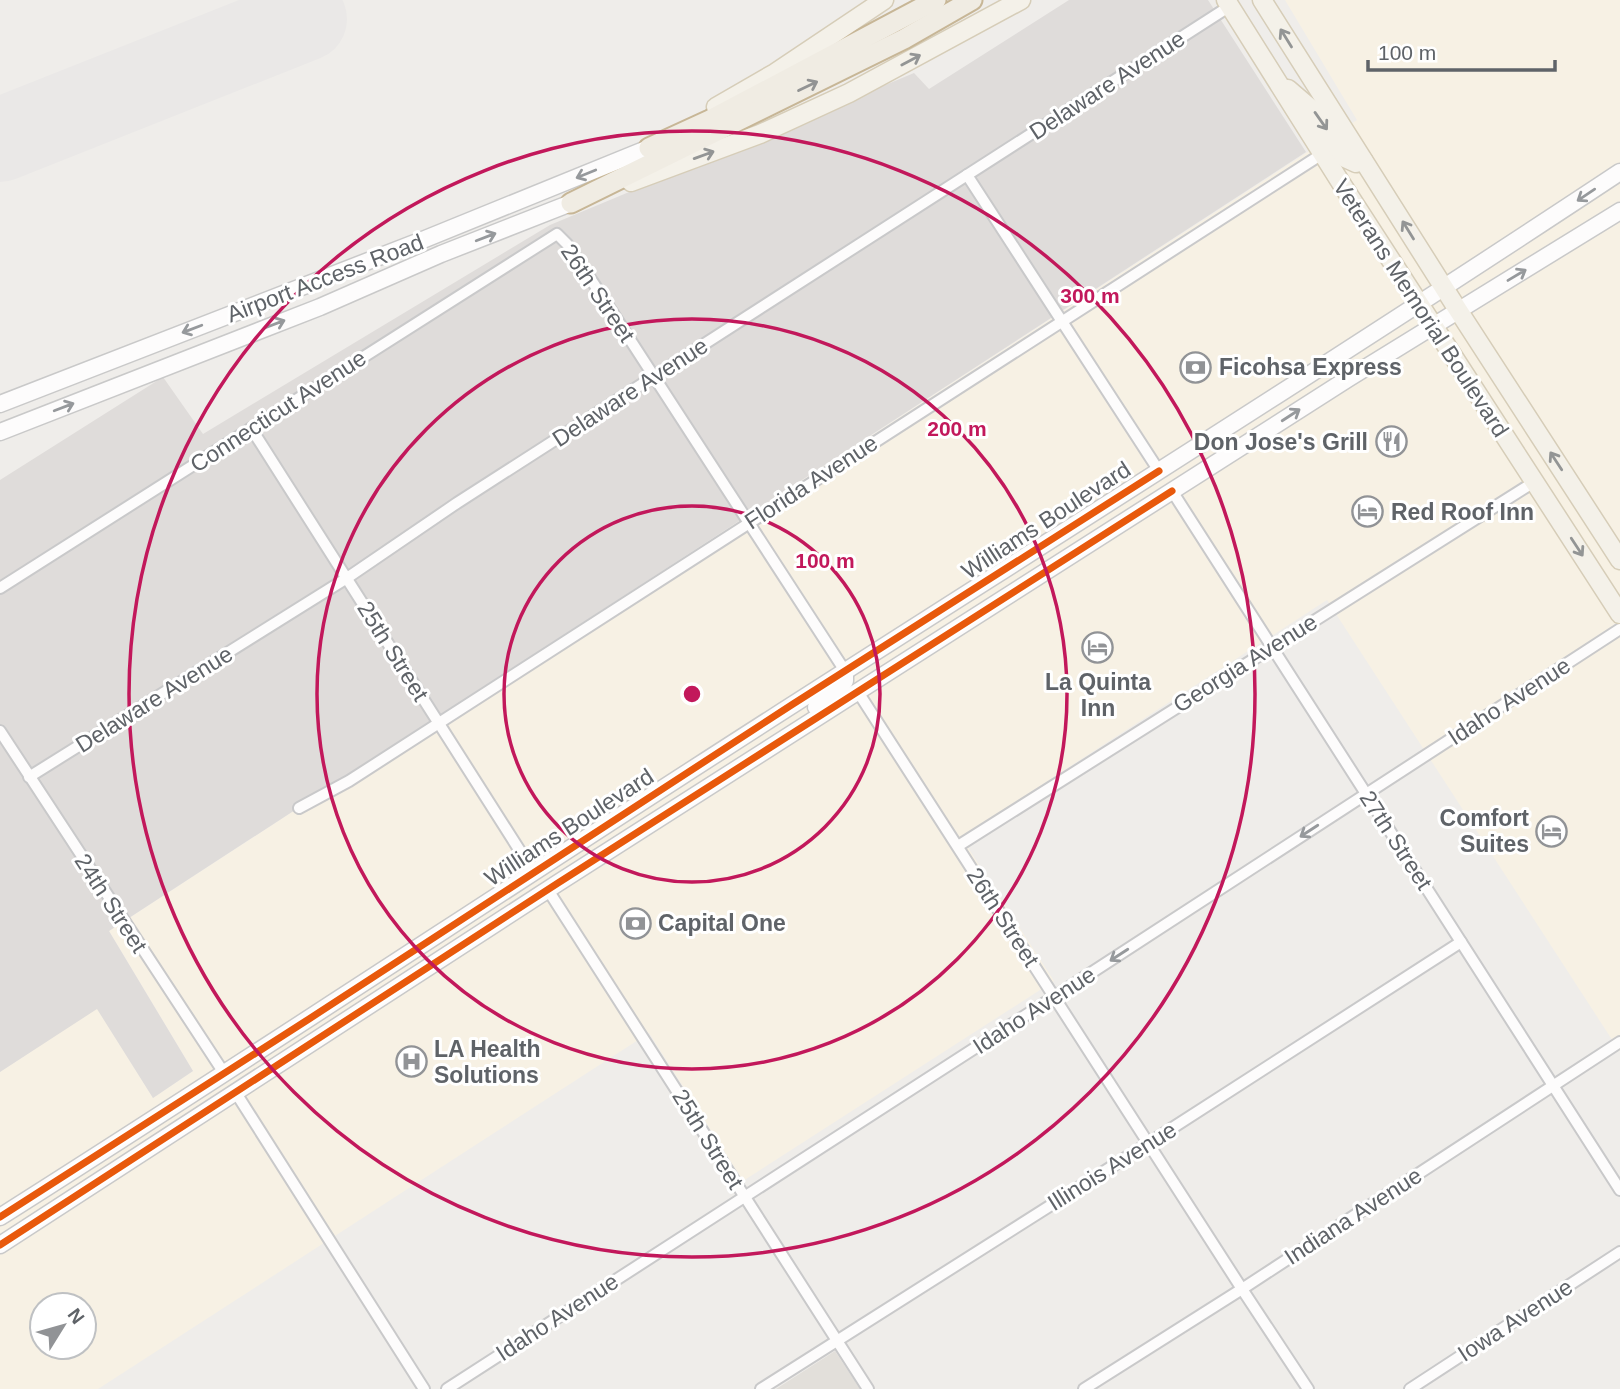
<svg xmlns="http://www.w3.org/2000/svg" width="1620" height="1389" viewBox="0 0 1620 1389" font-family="Helvetica,sans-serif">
<rect width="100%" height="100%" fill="#efedea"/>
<!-- commercial -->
<path fill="#f7f1e4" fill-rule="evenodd" d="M1285,0H1620V1052L1327,600L961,837L1054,981L743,1181L649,1033L98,1389H0V1072L97,1008L153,1098L193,1071L109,931L1357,120ZM42,1305H84V1347H42Z"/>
<!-- industrial -->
<path fill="#dfdcda" d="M1069,0H1208L1306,152L109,931L193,1071L153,1098L97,1009L0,1072V480L163,377L203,434L550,225L914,73L929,89Z"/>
<!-- education -->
<path fill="#e2dfda" d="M835,1351L860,1389H776Z"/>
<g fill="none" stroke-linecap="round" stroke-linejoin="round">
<!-- taxiway -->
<path stroke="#eae8e7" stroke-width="33" d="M275,0L286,27"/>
<!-- runway -->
<path stroke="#eae8e7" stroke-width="84" d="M0,140L305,19"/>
<defs>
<g id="street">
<path d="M967,175L1159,471"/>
<path d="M251,428L534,873"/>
<path d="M1172,491L1620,1190"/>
<path d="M0,588L557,234L567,244L592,281L845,671"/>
<path d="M858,692L1242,1289L1308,1389"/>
<path d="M0,731L224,1073"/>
<path d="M29,777L347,578L457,503L1230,6"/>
<path d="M299,808L349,781L1322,154"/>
<path d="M958,846L1534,482"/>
<path d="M548,890L868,1389"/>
<path d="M236,1093L424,1389"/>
<path d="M447,1389L1054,997L1620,629"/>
<path d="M761,1389L1149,1143L1461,942"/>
<path d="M1084,1389L1242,1289L1620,1042"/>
<path d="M1410,1389L1620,1252"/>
</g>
<g id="secondary">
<path d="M0,404L425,239L649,148"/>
<path d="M0,432L320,307L441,254L571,203"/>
<path d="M816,707C828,699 837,692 845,681V671"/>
<path d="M0,1217C267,1048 531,872 797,702C1072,526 1348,352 1620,172"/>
<path d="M0,1245L558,883L1349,378L1620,211"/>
</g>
<g id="primary">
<path d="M1226,0L1341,183L1620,614"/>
<path d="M1262,0L1458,310L1620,560"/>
<path d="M1288,89L1316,113L1345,158L1356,163L1363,160"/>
<path d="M716,107L775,73L884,0"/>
<path d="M631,182L760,134L849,93L1021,0"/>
</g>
<g id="highway">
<path d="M649,148L710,120L936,0"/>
<path d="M571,203L904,39L972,0"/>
</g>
</defs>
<!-- street casing -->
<use href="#street" stroke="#c9c9ca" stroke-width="14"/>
<!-- secondary casing -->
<use href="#secondary" stroke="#c9c9c9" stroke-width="19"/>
<!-- primary casing -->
<use href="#primary" stroke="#d6cdb8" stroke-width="21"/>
<!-- highway casing -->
<use href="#highway" stroke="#c7b696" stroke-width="23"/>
<!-- street -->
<use href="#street" stroke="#fdfcfc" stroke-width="10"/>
<!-- secondary -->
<use href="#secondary" stroke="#fdfcfc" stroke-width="16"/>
<!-- primary -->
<use href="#primary" stroke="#f4f1e9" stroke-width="18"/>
<!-- highway -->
<use href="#highway" stroke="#f0ece3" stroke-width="19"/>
<defs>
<g id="cycleway">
<path d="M0,1217L309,1019L793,704L1159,471"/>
<path d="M0,1245L558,883L1172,491"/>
</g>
</defs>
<!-- cycleway casing -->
<use href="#cycleway" stroke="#fff" stroke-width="11"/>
<!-- cycleway -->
<use href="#cycleway" stroke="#e8590c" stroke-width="7"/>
</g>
<!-- one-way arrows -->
<defs><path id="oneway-shaft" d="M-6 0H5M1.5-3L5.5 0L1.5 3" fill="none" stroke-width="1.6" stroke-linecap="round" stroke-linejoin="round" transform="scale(1.75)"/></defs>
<g stroke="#939595">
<use href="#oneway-shaft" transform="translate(1286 38) rotate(-122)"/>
<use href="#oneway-shaft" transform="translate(911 60) rotate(-28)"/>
<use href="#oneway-shaft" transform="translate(1321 121) rotate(55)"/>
<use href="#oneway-shaft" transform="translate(704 155) rotate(-20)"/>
<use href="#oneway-shaft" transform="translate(1408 230) rotate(-122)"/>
<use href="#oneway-shaft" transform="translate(1556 461) rotate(-123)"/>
<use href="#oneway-shaft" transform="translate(1577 547) rotate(57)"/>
</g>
<use stroke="#929393" href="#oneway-shaft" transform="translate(808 86) rotate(-26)"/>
<g stroke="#96999c">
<use href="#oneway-shaft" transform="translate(586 174) rotate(158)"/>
<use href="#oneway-shaft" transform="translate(1586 195) rotate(146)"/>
<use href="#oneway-shaft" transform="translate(486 237) rotate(-21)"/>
<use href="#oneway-shaft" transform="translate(1517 275) rotate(-31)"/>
<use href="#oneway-shaft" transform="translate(275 324) rotate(-21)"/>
<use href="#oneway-shaft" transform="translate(192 329) rotate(159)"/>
<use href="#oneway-shaft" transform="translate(64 407) rotate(-21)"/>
<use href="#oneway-shaft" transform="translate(1291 415) rotate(-33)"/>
<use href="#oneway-shaft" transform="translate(1309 831) rotate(147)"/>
<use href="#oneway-shaft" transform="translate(1119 955) rotate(147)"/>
</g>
<!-- distance rings -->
<g fill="none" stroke="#c2185b" stroke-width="3.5">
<circle cx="692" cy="694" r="188"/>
<circle cx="692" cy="694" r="375"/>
<circle cx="692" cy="694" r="563"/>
</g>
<!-- icons -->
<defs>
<symbol id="bank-ring" viewBox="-11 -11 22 22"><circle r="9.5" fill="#fff" stroke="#919396" stroke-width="1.5"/><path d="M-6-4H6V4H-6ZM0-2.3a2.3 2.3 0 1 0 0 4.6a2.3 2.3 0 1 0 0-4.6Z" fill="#919396"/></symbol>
<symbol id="restaurant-ring" viewBox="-11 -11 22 22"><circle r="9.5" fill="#fff" stroke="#919396" stroke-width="1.5"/><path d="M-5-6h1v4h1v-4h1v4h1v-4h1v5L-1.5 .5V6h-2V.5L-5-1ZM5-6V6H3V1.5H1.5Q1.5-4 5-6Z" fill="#919396"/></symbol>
<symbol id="hotel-ring" viewBox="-11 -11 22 22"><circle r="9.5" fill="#fff" stroke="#919396" stroke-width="1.5"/><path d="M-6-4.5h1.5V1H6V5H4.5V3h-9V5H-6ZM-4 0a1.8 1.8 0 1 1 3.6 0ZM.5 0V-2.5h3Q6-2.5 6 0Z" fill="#919396"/></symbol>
<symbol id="hospital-ring" viewBox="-11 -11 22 22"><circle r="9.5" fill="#fff" stroke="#919396" stroke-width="1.5"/><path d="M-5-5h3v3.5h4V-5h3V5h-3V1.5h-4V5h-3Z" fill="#919396"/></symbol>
</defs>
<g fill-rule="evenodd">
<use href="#bank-ring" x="1178" y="350" width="35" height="35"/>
<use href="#restaurant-ring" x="1374" y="424" width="35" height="35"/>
<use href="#hotel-ring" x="1350" y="494" width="35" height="35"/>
<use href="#hotel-ring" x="1080" y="630" width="35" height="35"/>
<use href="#hotel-ring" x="1534" y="814" width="35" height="35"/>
<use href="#bank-ring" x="618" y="906" width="35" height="35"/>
<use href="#hospital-ring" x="394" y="1044" width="35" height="35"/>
</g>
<g text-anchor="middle" stroke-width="6" stroke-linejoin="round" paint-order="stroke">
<!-- street labels -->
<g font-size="23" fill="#5f6368" stroke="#fff">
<text transform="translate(1107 85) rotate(-33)" y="8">Delaware Avenue</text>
<text transform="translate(325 278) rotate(-21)" y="8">Airport Access Road</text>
<text transform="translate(598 293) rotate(56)" y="8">26th Street</text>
<text transform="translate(1421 308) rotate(57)" y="8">Veterans Memorial Boulevard</text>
<text transform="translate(630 392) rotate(-33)" y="8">Delaware Avenue</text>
<text transform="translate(278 411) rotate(-33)" y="8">Connecticut Avenue</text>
<text transform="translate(811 482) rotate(-33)" y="8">Florida Avenue</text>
<text transform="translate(1046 520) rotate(-33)" y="8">Williams Boulevard</text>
<text transform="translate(393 651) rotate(58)" y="8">25th Street</text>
<text transform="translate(1245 663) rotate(-32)" y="8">Georgia Avenue</text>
<text transform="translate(154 699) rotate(-32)" y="8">Delaware Avenue</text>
<text transform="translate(1509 701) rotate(-33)" y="8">Idaho Avenue</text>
<text transform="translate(569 827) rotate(-33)" y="8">Williams Boulevard</text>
<text transform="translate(1396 840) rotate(57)" y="8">27th Street</text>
<text transform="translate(111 903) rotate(57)" y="8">24th Street</text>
<text transform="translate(1003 917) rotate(57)" y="8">26th Street</text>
<text transform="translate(1034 1010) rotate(-33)" y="8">Idaho Avenue</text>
<text transform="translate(708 1139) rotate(58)" y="8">25th Street</text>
<text transform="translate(1112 1166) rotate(-32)" y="8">Illinois Avenue</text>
<text transform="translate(1353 1216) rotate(-33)" y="8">Indiana Avenue</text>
<text transform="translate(557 1317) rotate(-33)" y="8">Idaho Avenue</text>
<text transform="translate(1515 1320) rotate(-33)" y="8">Iowa Avenue</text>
</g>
<!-- poi labels -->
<g font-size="23" font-weight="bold" fill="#5f6368" stroke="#fff" text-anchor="start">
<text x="1219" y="375">Ficohsa Express</text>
<text x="1368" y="450" text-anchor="end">Don Jose's Grill</text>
<text x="1391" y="520">Red Roof Inn</text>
<text x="1098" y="690" text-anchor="middle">La Quinta<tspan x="1098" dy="26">Inn</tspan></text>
<text x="1529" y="826" text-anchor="end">Comfort<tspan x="1529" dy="26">Suites</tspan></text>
<text x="658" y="931">Capital One</text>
<text x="434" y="1057">LA Health<tspan x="434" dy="26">Solutions</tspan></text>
</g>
</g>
<circle cx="692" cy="694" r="10" fill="#c2185b" stroke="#fff" stroke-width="3.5"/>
<g font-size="21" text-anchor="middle" font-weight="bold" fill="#c2185b" stroke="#fff" stroke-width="6" stroke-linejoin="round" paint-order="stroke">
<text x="1090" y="303">300 m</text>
<text x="957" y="436">200 m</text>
<text x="825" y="568">100 m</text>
</g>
<!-- north arrow -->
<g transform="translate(63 1326) rotate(53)"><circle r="33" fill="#ffffff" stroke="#bfc1c3" stroke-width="2"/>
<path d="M0-5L12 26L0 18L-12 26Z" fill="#919396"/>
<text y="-10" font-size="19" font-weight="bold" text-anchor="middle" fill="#5f6368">N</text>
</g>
<!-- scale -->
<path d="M1368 60v10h187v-10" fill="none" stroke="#5f6368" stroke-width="3.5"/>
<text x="1378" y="60" font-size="21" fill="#5f6368" stroke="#ffffff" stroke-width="5" paint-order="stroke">100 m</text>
</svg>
